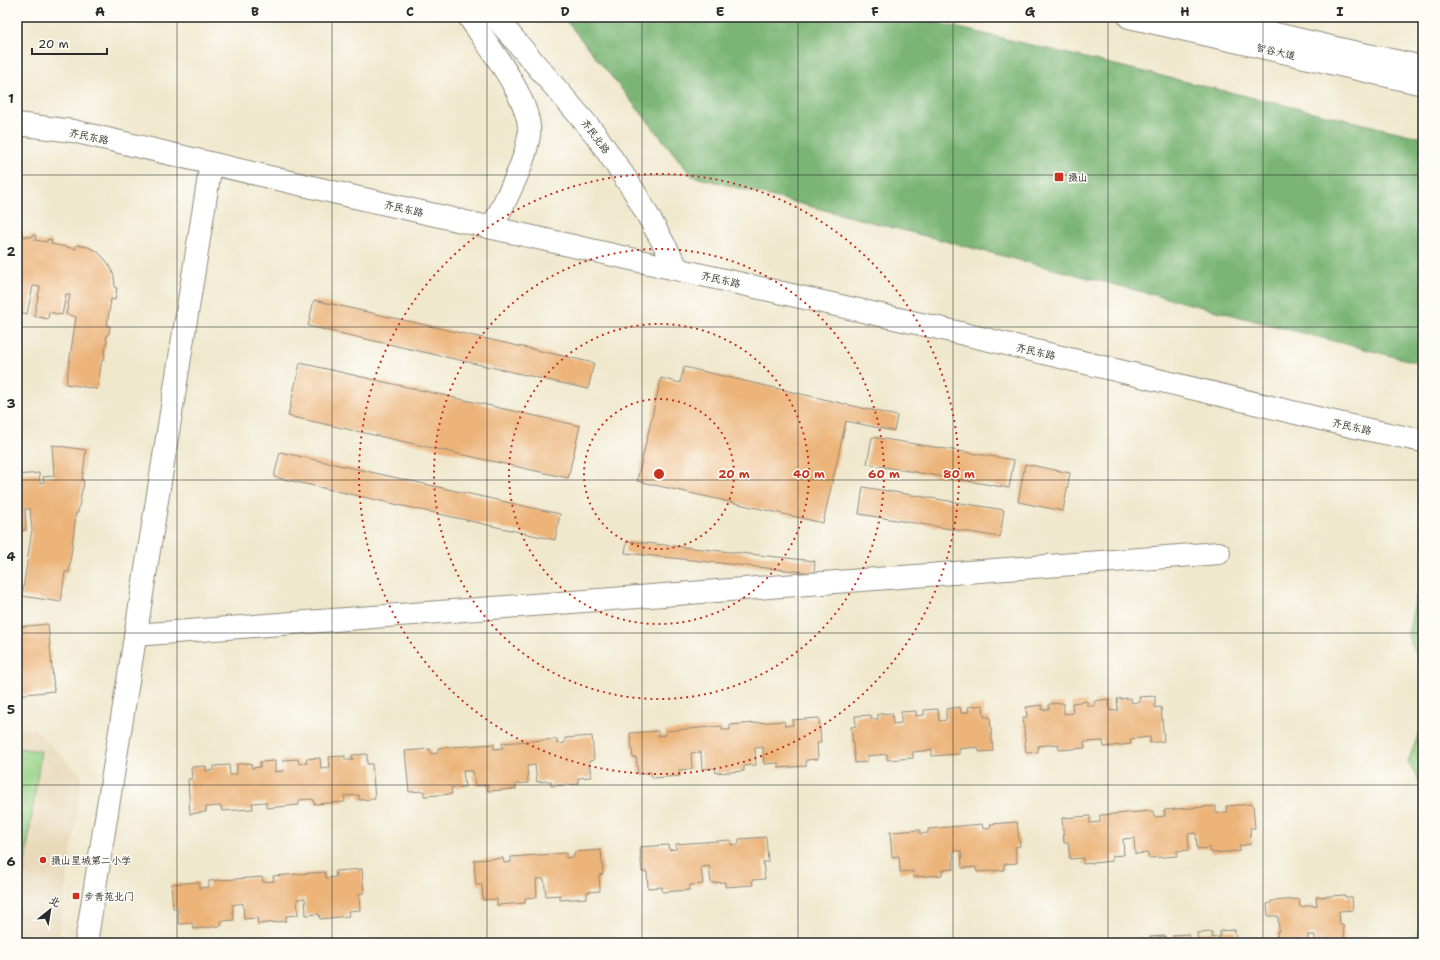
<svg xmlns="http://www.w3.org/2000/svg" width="1440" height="960" viewBox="0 0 1440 960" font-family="'Shantell Sans','LXGW WenKai TC',sans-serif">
<rect width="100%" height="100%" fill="#fdfcf7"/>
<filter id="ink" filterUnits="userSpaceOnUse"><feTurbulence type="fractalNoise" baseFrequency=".025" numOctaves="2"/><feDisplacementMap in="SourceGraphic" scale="8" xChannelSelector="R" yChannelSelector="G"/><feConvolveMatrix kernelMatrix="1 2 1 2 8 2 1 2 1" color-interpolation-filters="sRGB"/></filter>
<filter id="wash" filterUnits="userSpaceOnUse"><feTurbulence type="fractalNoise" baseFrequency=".012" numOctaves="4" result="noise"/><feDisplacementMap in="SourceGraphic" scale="16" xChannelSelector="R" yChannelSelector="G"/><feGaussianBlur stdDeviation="0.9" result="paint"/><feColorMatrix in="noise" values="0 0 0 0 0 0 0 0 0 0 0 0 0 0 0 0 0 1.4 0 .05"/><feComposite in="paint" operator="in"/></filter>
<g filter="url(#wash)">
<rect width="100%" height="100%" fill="#f0e8cd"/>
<!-- built -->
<path fill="#e8d9ba" d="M34,729L82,776L58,943H17V730Z"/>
<!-- green -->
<g fill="#98d387" stroke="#627f59">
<path d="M1423,596V670L1408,635L1416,597Z"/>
<path d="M1423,722V788L1408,762Z"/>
<path d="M17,748L41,751L17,918Z"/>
<path d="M1423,916V943H1414Z"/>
</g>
<!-- forest -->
<path fill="#7ab574" stroke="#527050" d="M563,17H913L1423,138V364L692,176Z"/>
<g id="blocks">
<!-- building -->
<g fill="#ecb479">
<path d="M17,232L22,233V236L31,237L32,235L36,236L35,240L47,242V239L52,240L51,244L76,249V245L88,247L97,251L104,258L110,266L114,276L115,288H117L115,300L111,299L107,326H110L109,334H107L106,340H107L104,354H105L104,360H102L97,389L66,384L76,317L66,314L70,295L66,294L62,315L49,312L48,319L34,316L40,287L33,286L27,314L17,311Z"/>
<path d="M314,300L594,363L588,389L308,326Z"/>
<path d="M300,363L580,426L568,478L288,416Z"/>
<path d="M684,367L897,416L894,431L846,421L823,523L637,481L661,378L680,383Z"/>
<path d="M872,437L1014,460L1009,488L867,464Z"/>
<path d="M52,445L86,450L82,481H84L83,489H82L78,513H76L69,572H65L61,602L22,596L32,530L30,509H25L26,530L17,531V475L39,473L40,483L44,482L43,477L54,476Z"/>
<path d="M280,452L560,514L555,540L274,477Z"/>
<path d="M1025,464L1070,473L1063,511L1018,502Z"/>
<path d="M863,487L1004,510L1000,537L859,514Z"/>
<path d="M627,541L815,561L814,573L625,553Z"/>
<path d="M48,624L54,691L17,695V627Z"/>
<path d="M1155,696V708L1161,707L1164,741L1150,743V737L1130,739L1131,744L1104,747L1103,741L1084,742L1085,748L1059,750L1058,744L1038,746V752L1026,753L1023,717H1027L1026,707L1042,705V710L1049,709V704L1064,703V714L1073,713L1072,703L1087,701V706H1095V701L1109,699L1110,711L1118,710L1117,699L1131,698L1132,703L1140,702L1139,697Z"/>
<path d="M983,705L984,717H990L993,751L979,752L978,747L959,749V754L932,756V750L913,752V758L887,760V754L867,756V762L855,763L851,727L856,726L855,716L871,715V719H878V714L892,713L893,724L901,723V712L916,711V716L924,715V710L938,709L939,721L946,720V709L960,707L961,713L969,712L968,707Z"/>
<path d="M819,718L821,743H817L818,759L806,760V766L779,768L778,763L764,764L763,747L755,748L756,765L744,766V771L716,773L715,768L702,769L701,752L691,753L692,769L679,770L680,776L652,778L651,772L638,774L636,757L633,758L630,733L658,731V736L666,735L665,731L722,726V730H730V725L784,721L785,726L793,725L792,720Z"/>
<path d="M592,736L594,760L589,761L591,777L578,778V784L551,786V781L537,782L535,765L527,766L528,783L516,784V789L488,791V785L475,786L473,771H463L465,787L451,788L452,794L424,796V791L409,792L405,751L430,749L431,754L438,753V748L494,744V749L503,748L502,743L557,739V744L565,743V738Z"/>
<path d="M367,754V764H372L375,799L359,800V795L344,796L345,802L314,804L313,799L299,800V805L266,808V802L252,803L253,809L222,811L221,806L206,807V812L190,814L188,779H192L191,767L206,766V771L214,770V766L229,765L230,775L237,774V764L251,763L252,768L260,767V762L275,761V772L284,771L283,760L298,759L299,764L307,763L306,759L320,758L321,769L330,768L329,757L345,756V760H353L352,755Z"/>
<path d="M1253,804L1255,828H1250L1251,844L1239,846L1240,851L1211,853L1210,848L1197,849L1196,833L1188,834L1189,850L1177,851V856L1149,858L1148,853L1135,854L1134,838L1123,839L1124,855L1112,856V861L1083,864V858L1070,859L1068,842L1064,843L1062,818L1090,816V823L1100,822V815L1153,811L1154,817L1165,816L1164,810L1216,806V813L1227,812L1226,806Z"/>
<path d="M1017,822L1020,846L1015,847L1017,863L1004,864V870L977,872L976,867L962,868L961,851H953L954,869L942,870V875L914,877L913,871L900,872L899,856L892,857L890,832L920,830V834L928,833V829L982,824L983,829L991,828L990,824Z"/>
<path d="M766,837L768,862H763L765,879L752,880L753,885L725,887V882L711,883L709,866L701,867L703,884L690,885V890L662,892V887L648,888L647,872H642L640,847L668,845L669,850L676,849V844L731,840V845L739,844V839Z"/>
<path d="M601,850L603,874L599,875L600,891L587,892V898L560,900V895L546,896L544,879H536L537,897L525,898V903L497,905V899L483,900L482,885H476L474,860L503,858L504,863L511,862V857L566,853V858L574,857V852Z"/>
<path d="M362,869L364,893L359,894L360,910L348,911L349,916L320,919L319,914L306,915L305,898L297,899L298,915L286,916V921L258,924L257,918L244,919L243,903L232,905L234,920L221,921V926L193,929L192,923L179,924L177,908H173L171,884L199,882V888L209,887V881L262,877L263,882L274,881L273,876L325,872L326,878L336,877L335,871Z"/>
<path d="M1345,895V897H1352L1353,910L1339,911L1340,925H1343L1345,943H1315V935H1308V943H1278L1277,931H1279L1278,916H1268L1267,904L1271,903V901L1299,899L1300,907L1313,905L1314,907L1317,906L1316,897Z"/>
<path d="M1235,930L1236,943H1198L1197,933L1212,932V938L1220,937V931Z"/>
<path d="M1188,934L1189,943H1151L1150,937L1165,936L1166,941H1174L1173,935Z"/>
<path d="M1143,938V943H1129V939Z"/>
<path d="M1120,940L1121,943H1105V941Z"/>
</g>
</g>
</g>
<g filter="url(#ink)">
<use href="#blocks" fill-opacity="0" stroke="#8e8a7c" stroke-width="1"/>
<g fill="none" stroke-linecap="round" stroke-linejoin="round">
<defs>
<g id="minor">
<path d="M469,17C487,44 533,102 529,135C525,166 505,199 492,228"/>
<path d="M495,17L596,135L634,191L678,269"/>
<path d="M17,124L73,131L346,195L943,329L1355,427L1423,441"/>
<path d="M135,635L1219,553"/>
<path d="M86,943L211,164"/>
</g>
<path id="major" d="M1129,17L1423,84"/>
<path id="highway" d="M1203,17L1344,50L1423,67"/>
</defs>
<!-- minor casing -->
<use href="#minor" stroke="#8e8a7c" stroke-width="24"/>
<!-- major casing -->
<use href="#major" stroke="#8e8a7c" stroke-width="24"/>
<!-- highway casing -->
<use href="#highway" stroke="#8e8a7c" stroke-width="24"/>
<!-- minor -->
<use href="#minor" stroke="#fff" stroke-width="22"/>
<!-- major -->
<use href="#major" stroke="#fff" stroke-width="22"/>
<!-- highway -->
<use href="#highway" stroke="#fff" stroke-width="22"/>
</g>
</g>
<!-- grid -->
<path fill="none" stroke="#2b2b2b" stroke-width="1" stroke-opacity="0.55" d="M177,17V943M332,17V943M487,17V943M642,17V943M798,17V943M953,17V943M1108,17V943M1263,17V943M17,175H1423M17,327H1423M17,480H1423M17,633H1423M17,785H1423"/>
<!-- distance rings -->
<g fill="none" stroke="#c8321e" stroke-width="2" stroke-dasharray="2 4">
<circle cx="659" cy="474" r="75"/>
<circle cx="659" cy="474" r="150"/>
<circle cx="659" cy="474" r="225"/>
<circle cx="659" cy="474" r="300"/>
</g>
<!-- markers -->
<g fill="#c8321e" stroke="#fdfcf7" stroke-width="1.5">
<rect x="1054" y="172" width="10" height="10" rx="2"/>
<circle cx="43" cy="860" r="4"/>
<rect x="72" y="892" width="8" height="8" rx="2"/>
</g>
<g text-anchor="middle" stroke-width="3" stroke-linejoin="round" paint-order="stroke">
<!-- street labels -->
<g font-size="10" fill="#2b2b2b" stroke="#fdfcf7">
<text transform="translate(1276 51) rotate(13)" y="4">智谷大道</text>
<text transform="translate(89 136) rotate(12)" y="4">齐民东路</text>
<text transform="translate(596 136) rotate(53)" y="4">齐民北路</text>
<text transform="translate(404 208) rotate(13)" y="4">齐民东路</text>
<text transform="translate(721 279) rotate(13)" y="4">齐民东路</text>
<text transform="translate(1036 351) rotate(13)" y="4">齐民东路</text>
<text transform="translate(1352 426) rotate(13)" y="4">齐民东路</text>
</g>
<!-- poi labels -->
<g font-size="10" fill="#2b2b2b" stroke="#fdfcf7" text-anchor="start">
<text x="1068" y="181">摄山</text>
<text x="51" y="864">摄山星城第二小学</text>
<text x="84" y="900">步青苑北门</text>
</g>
</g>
<circle cx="659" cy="474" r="6" fill="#c8321e" stroke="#fdfcf7" stroke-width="2"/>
<g font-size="12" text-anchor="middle" font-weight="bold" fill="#c8321e" stroke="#fdfcf7" stroke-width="3" stroke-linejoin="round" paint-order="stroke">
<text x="734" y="478">20 m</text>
<text x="809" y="478">40 m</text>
<text x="884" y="478">60 m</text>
<text x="959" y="478">80 m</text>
</g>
<!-- margin -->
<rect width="1440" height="960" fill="none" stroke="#fdfcf7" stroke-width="44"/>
<!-- north arrow -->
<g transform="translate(50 910) rotate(30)" stroke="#fdfcf7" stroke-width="3" paint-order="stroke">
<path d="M0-3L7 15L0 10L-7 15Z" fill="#2b2b2b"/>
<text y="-6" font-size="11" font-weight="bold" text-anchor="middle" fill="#2b2b2b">北</text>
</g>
<!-- scale -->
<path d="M32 48v6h75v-6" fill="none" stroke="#2b2b2b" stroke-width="2"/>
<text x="38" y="48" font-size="12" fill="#2b2b2b" stroke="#fdfcf7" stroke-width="3" paint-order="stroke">20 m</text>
<rect x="22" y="22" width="1396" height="916" fill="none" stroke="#2b2b2b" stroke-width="1.5"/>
<g font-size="13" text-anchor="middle" font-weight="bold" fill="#2b2b2b">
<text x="100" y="16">A</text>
<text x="255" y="16">B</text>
<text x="410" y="16">C</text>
<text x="565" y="16">D</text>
<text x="720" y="16">E</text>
<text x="875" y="16">F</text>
<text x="1030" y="16">G</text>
<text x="1185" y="16">H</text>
<text x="1340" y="16">I</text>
<text x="11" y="103">1</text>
<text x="11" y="256">2</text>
<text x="11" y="408">3</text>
<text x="11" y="561">4</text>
<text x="11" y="714">5</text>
<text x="11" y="866">6</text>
</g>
</svg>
